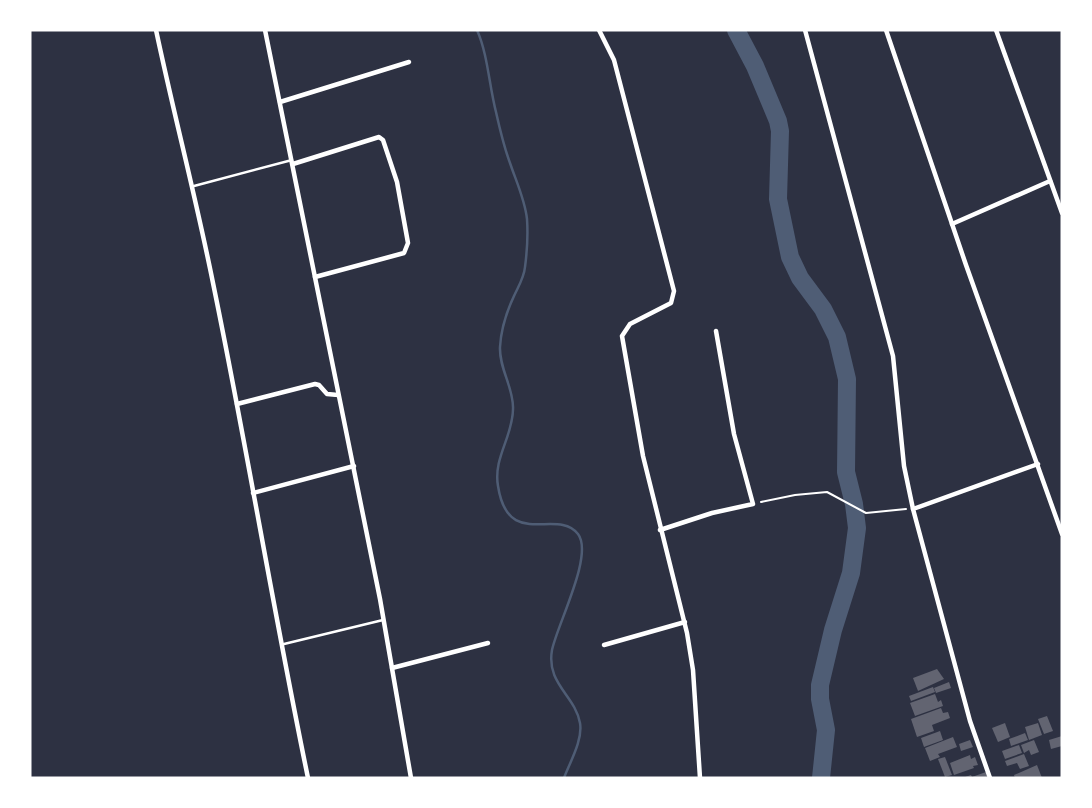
<svg xmlns="http://www.w3.org/2000/svg" width="1092" height="808" viewBox="0 0 1092 808" font-family="'Noto Serif',serif">
<rect width="100%" height="100%" fill="#2d3142"/>
<g fill="none" stroke-linecap="round" stroke-linejoin="round">
<!-- stream -->
<path stroke="#4f5d75" stroke-width="2.5" d="M477,30C488,55 489,85 496,112C500,130 504,147 510,163C516,181 525,200 527,219C528,234 527,252 525,267C524,278 518,287 514,296C506,313 501,330 500,347C499,369 514,388 513,409C513,436 493,458 498,486C508,551 557,507 578,534C594,555 557,625 552,650C546,684 575,695 580,723C583,740 570,762 564,778"/>
<!-- river -->
<path stroke="#4f5d75" stroke-width="18" d="M736,30L755,66L778,121L780,131L778,199L790,257L800,278L823,309L837,337L847,379L846,472L854,504L857,528L851,573L833,630L820,685V699L826,730L821,778"/>
</g>
<!-- building -->
<g fill="#626471">
<path d="M937,669L944,679L918,691L913,678Z"/>
<path d="M949,682L951,688L936,693L934,688Z"/>
<path d="M933,687L935,692L911,701L909,696Z"/>
<path d="M935,694L938,702L941,700L943,706L915,716L910,703Z"/>
<path d="M941,708L943,713L948,712L950,718L932,725L934,731L917,737L911,719Z"/>
<path d="M1047,716L1053,731L1044,734L1038,719Z"/>
<path d="M1005,723L1010,737L998,742L992,728Z"/>
<path d="M1038,723L1042,735L1029,740L1025,727Z"/>
<path d="M940,731L943,740L924,747L921,738Z"/>
<path d="M1025,733L1028,740L1011,746L1009,739Z"/>
<path d="M1062,736V746L1051,749L1049,740Z"/>
<path d="M953,737L957,747L938,754L940,757L930,761L925,748Z"/>
<path d="M970,740L973,747L961,751L959,744Z"/>
<path d="M1034,740L1039,752L1031,755L1029,750L1024,753L1021,745Z"/>
<path d="M1019,745L1022,753L1005,759L1002,751Z"/>
<path d="M1024,754L1029,766L1020,769L1017,763L1007,766L1005,761Z"/>
<path d="M970,755L971,759L975,757L978,765L973,766L974,768L954,775L950,763Z"/>
<path d="M945,757L952,775L945,777L938,759Z"/>
<path d="M1037,765L1042,778H1015L1014,775Z"/>
<path d="M986,772L988,778H962L971,775L972,777Z"/>
</g>
<g fill="none" stroke-linecap="round" stroke-linejoin="round">
<!-- path -->
<path stroke="#fff" stroke-width="2" d="M761,502L795,495L827,492L866,513L906,509"/>
<!-- service -->
<g stroke="#fff" stroke-width="2.5">
<path d="M194,186L292,160"/>
<path d="M284,644L383,620"/>
</g>
<!-- minor -->
<g stroke="#fff" stroke-width="4.5">
<path d="M156,30C174,115 196,198 213,283C247,448 274,614 308,778"/>
<path d="M265,30L380,599L411,778"/>
<path d="M599,30L614,60L674,291L671,303L630,324L622,336L643,456L687,633L693,670L700,778"/>
<path d="M805,30L893,356L904,466L913,509"/>
<path d="M886,30L966,265L1062,534"/>
<path d="M996,30L1062,213"/>
<path d="M280,102L409,62"/>
<path d="M293,164L379,137L383,140L397,182L408,243L404,253L315,277"/>
<path d="M952,224L1050,181"/>
<path d="M237,404L315,384L319,385L327,394L338,395"/>
<path d="M253,493L354,466"/>
<path d="M660,530L712,513L753,504L734,434L716,331"/>
<path d="M604,645L685,622"/>
<path d="M392,668L488,643"/>
<path d="M990,778L970,721L913,509L1038,464"/>
</g>
</g>
<!-- border -->
<rect width="1092" height="808" fill="none" stroke="#ffffff" stroke-width="63"/>
</svg>
